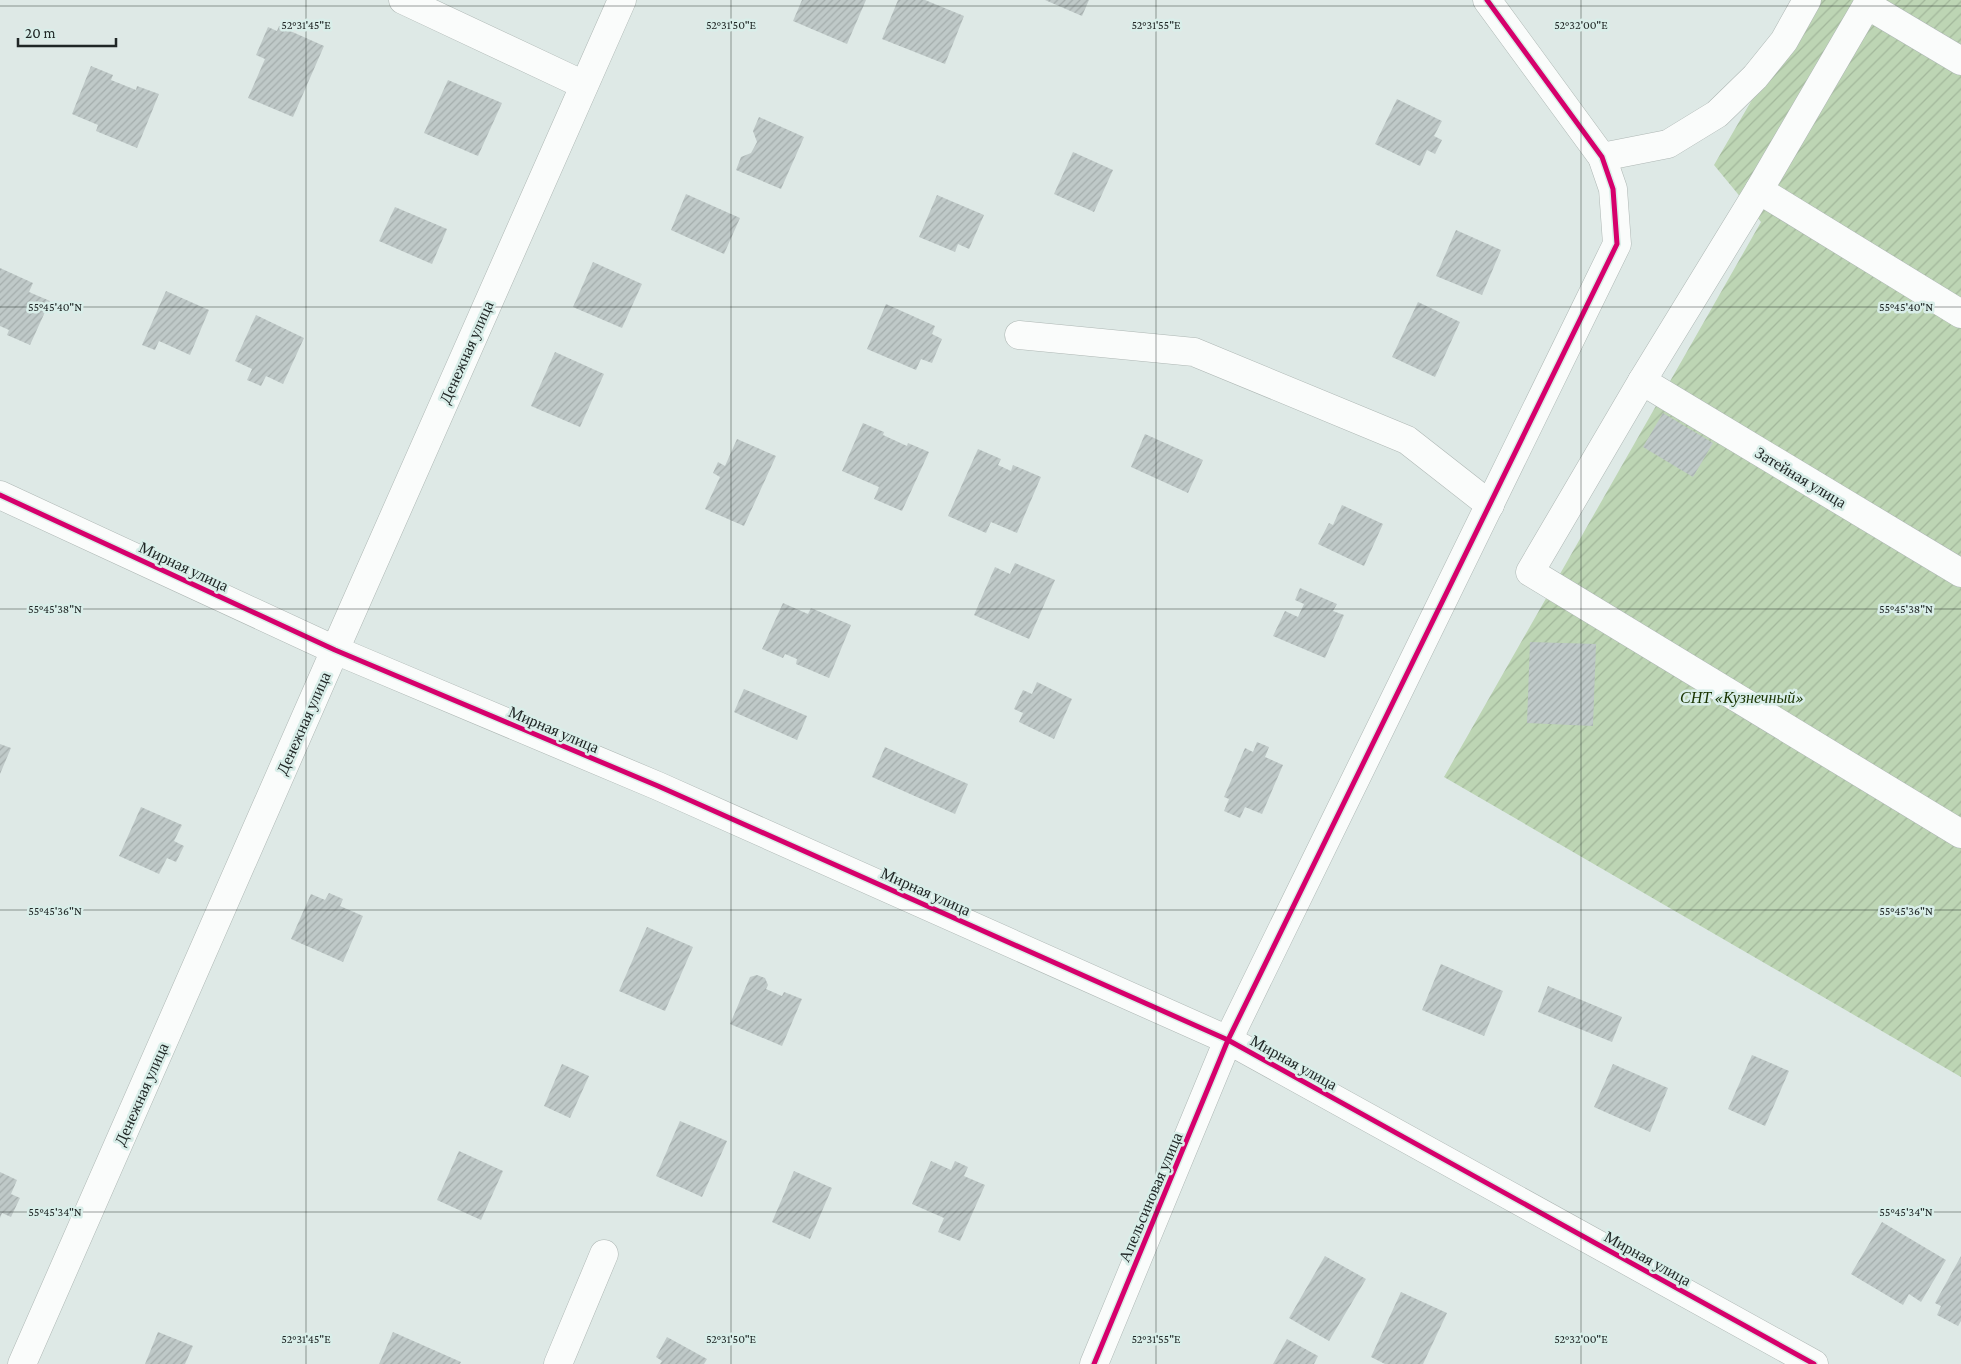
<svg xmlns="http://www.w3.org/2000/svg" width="1961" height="1364" viewBox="0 0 1961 1364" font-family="'Crimson Pro',serif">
<defs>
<pattern id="garden-furrows" width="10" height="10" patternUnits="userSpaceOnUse" patternTransform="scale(1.25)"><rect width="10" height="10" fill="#bdd5b4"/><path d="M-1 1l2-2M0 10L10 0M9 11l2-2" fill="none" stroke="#a2b79b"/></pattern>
<pattern id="building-hatch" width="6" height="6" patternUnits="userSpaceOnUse" patternTransform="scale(1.25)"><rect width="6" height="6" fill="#bfc9c8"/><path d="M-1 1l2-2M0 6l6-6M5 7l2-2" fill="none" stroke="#a4adac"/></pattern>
</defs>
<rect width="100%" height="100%" fill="#dee9e6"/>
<!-- garden -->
<path fill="url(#garden-furrows)" d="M1810,0H1961V1077L1444,777L1761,222L1714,165Z"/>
<!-- building -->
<g fill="url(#building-hatch)">
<path d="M802,0H866L847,44L793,21Z"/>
<path d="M898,0H925L964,16L945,64L882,39Z"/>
<path d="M1045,0H1089L1082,16Z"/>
<path d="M279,26L324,46L293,117L248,98L265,59L256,55L268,27L277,31Z"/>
<path d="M91,66L113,75L111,80L136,90L137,86L159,94L137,148L96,131L98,125L72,114Z"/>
<path d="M448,80L502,103L478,156L424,133Z"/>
<path d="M1397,99L1442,121L1434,136L1442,140L1435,154L1427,150L1420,166L1375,144Z"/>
<path d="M759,117L804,137L781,189L736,170L741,157L751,153L757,142L753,131Z"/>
<path d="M1073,152L1113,170L1094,212L1054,194Z"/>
<path d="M686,194L740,218L724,254L671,230Z"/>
<path d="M937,195L984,215L969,249L958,244L955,252L919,237Z"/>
<path d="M395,207L447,229L432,264L379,241Z"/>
<path d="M1456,230L1501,250L1482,295L1436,276Z"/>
<path d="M593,262L642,284L622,328L573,307Z"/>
<path d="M0,268L33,283L29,292L50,301L30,345L7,335L9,330L0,326Z"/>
<path d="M166,291L209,310L190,355L159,341L155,350L142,345Z"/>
<path d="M1418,302L1460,322L1435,377L1392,357Z"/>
<path d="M886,304L935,326L932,334L942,339L932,363L921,359L916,370L867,349Z"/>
<path d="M256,315L304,338L283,384L266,376L261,386L247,380L252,369L235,361Z"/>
<path d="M555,352L604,374L580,427L531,406Z"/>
<path d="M1663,413L1713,443L1693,477L1643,447Z"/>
<path d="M863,423L884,432L883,435L907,446L908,443L929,452L902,511L874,499L879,487L842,471Z"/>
<path d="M1145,434L1203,460L1188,493L1131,467Z"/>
<path d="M737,439L776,456L744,526L705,509L720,477L713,473L718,462L725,466Z"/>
<path d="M978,449L1001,459L998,465L1011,471L1013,465L1041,477L1017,533L991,522L986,533L948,516Z"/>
<path d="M1342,505L1383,524L1364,566L1318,544L1329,523L1333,525Z"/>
<path d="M1015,563L1055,580L1029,639L974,615L995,567L1010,574Z"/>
<path d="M1300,588L1337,604L1333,611L1344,615L1325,658L1273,636L1285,611L1298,617L1304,604L1295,600Z"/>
<path d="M783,603L808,614L811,608L851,625L829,678L796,664L797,659L785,654L783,658L762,649Z"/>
<path d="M1530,642L1596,644L1593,726L1527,723Z"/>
<path d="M1037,682L1072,699L1054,739L1019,722L1023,713L1014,709L1023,690L1032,694Z"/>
<path d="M744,689L807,716L797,740L734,712Z"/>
<path d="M1257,742L1269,747L1265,757L1283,765L1262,814L1245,807L1240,818L1224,811L1229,799L1224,797L1245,748L1253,752Z"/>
<path d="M0,744L11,748L0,774Z"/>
<path d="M885,747L968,784L955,814L872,777Z"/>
<path d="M141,807L182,825L174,841L184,846L176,862L167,858L159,874L119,856Z"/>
<path d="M329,893L343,899L340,906L363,916L343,962L291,939L311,894L325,900Z"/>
<path d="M647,927L693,947L665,1011L619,991Z"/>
<path d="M1441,964L1503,991L1484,1036L1422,1010Z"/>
<path d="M757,975L765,978L768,985L766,989L782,996L784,992L802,999L782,1046L730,1024L750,977Z"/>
<path d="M1548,986L1622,1017L1612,1042L1538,1012Z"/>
<path d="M1752,1055L1789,1071L1765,1126L1728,1109Z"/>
<path d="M562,1064L589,1076L570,1118L544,1106Z"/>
<path d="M1613,1064L1668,1088L1650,1132L1594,1107Z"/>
<path d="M680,1121L727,1141L702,1197L656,1176Z"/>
<path d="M459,1151L503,1171L481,1220L437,1200Z"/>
<path d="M931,1161L951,1170L955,1161L968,1167L964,1176L985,1185L960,1241L938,1232L944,1218L912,1204Z"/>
<path d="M794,1171L832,1188L810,1239L772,1222Z"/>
<path d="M0,1172L17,1180L11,1194L20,1198L11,1217L2,1213L0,1218Z"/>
<path d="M1882,1222L1946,1260L1921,1302L1909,1294L1903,1305L1851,1274Z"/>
<path d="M1325,1256L1366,1279L1329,1341L1289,1318Z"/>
<path d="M1961,1256V1321L1958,1326L1937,1315L1941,1306L1935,1303Z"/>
<path d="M1401,1292L1447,1313L1423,1364H1385L1371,1357Z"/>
<path d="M158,1332L193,1346L185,1364H145Z"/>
<path d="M393,1332L461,1362L460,1364H379Z"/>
<path d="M667,1337L707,1359L704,1364H660L662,1361L656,1357Z"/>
<path d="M1287,1339L1318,1356L1314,1364H1273Z"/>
</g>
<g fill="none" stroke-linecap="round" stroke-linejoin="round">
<defs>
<g id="minor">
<path d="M403,0L584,85"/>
<path d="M1870,0L1759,190L1642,381L1530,572L1961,834"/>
<path d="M1867,5L1961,61"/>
<path d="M1602,157L1668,144L1717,114L1755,77L1784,41L1807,0"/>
<path d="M1759,190L1961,314"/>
<path d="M1019,335L1194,352L1407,440L1490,505"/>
<path d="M1642,381L1961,573"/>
<path d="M0,495L335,650L658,786L1228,1040L1814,1364"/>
<path d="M22,1364L335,650L622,0"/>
<path d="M558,1364L604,1254"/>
<path d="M1094,1364L1228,1040L1617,244L1613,189L1602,157L1487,0"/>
</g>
</defs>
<!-- minor casing -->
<use href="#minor" stroke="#aeb7b4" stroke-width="29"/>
<!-- minor -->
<use href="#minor" stroke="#fafcfb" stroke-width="28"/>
<defs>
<g id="cycleway">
<path d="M0,495L335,650L658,786L1228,1040L1814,1364"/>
<path d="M1094,1364L1228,1040L1617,244L1613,189L1602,157L1487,0"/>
</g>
</defs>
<!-- cycleway casing -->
<use href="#cycleway" stroke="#d9eee9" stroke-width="8"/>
<!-- cycleway -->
<use href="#cycleway" stroke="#d6006c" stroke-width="5"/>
</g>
<!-- ticks -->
<path fill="none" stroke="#202726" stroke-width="1" stroke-opacity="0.45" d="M306,0V1364M731,0V1364M1156,0V1364M1581,0V1364M0,6H1961M0,307H1961M0,609H1961M0,910H1961M0,1212H1961"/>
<g text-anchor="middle" stroke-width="5" stroke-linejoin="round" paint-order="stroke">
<!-- street labels -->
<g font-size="16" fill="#202726" stroke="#d9eee9">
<text transform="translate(466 352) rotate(-66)" y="6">Денежная улица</text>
<text transform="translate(1801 477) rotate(31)" y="6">Затейная улица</text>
<text transform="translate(184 566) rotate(25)" y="6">Мирная улица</text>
<text transform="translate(303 723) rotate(-66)" y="6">Денежная улица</text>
<text transform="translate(554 729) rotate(23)" y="6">Мирная улица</text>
<text transform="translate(926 891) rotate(24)" y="6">Мирная улица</text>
<text transform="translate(1294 1062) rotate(29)" y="6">Мирная улица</text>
<text transform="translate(141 1094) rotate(-66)" y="6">Денежная улица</text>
<text transform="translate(1150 1197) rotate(-67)" y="6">Апельсиновая улица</text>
<text transform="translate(1648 1258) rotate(29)" y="6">Мирная улица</text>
</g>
<!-- park labels -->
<g font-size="16" font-style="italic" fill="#183300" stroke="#d9eee9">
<text x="1742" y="703">СНТ «Кузнечный»</text>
</g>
</g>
<g font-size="12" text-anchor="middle" fill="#202726" stroke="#d9eee9" stroke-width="5" stroke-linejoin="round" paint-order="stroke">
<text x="306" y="29">52°31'45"E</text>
<text x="731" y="29">52°31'50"E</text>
<text x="1156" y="29">52°31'55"E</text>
<text x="1581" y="29">52°32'00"E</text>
<text x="55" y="311">55°45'40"N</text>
<text x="1906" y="311">55°45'40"N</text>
<text x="55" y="613">55°45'38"N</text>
<text x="1906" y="613">55°45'38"N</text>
<text x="55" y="915">55°45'36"N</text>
<text x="1906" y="915">55°45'36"N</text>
<text x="55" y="1216">55°45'34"N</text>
<text x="1906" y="1216">55°45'34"N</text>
<text x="306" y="1343">52°31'45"E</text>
<text x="731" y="1343">52°31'50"E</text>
<text x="1156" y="1343">52°31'55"E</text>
<text x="1581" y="1343">52°32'00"E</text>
</g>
<!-- scale -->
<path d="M18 38v8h98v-8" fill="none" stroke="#202726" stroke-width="2.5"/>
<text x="25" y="38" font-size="15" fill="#202726" stroke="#d9eee9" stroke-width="4" paint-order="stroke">20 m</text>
</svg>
